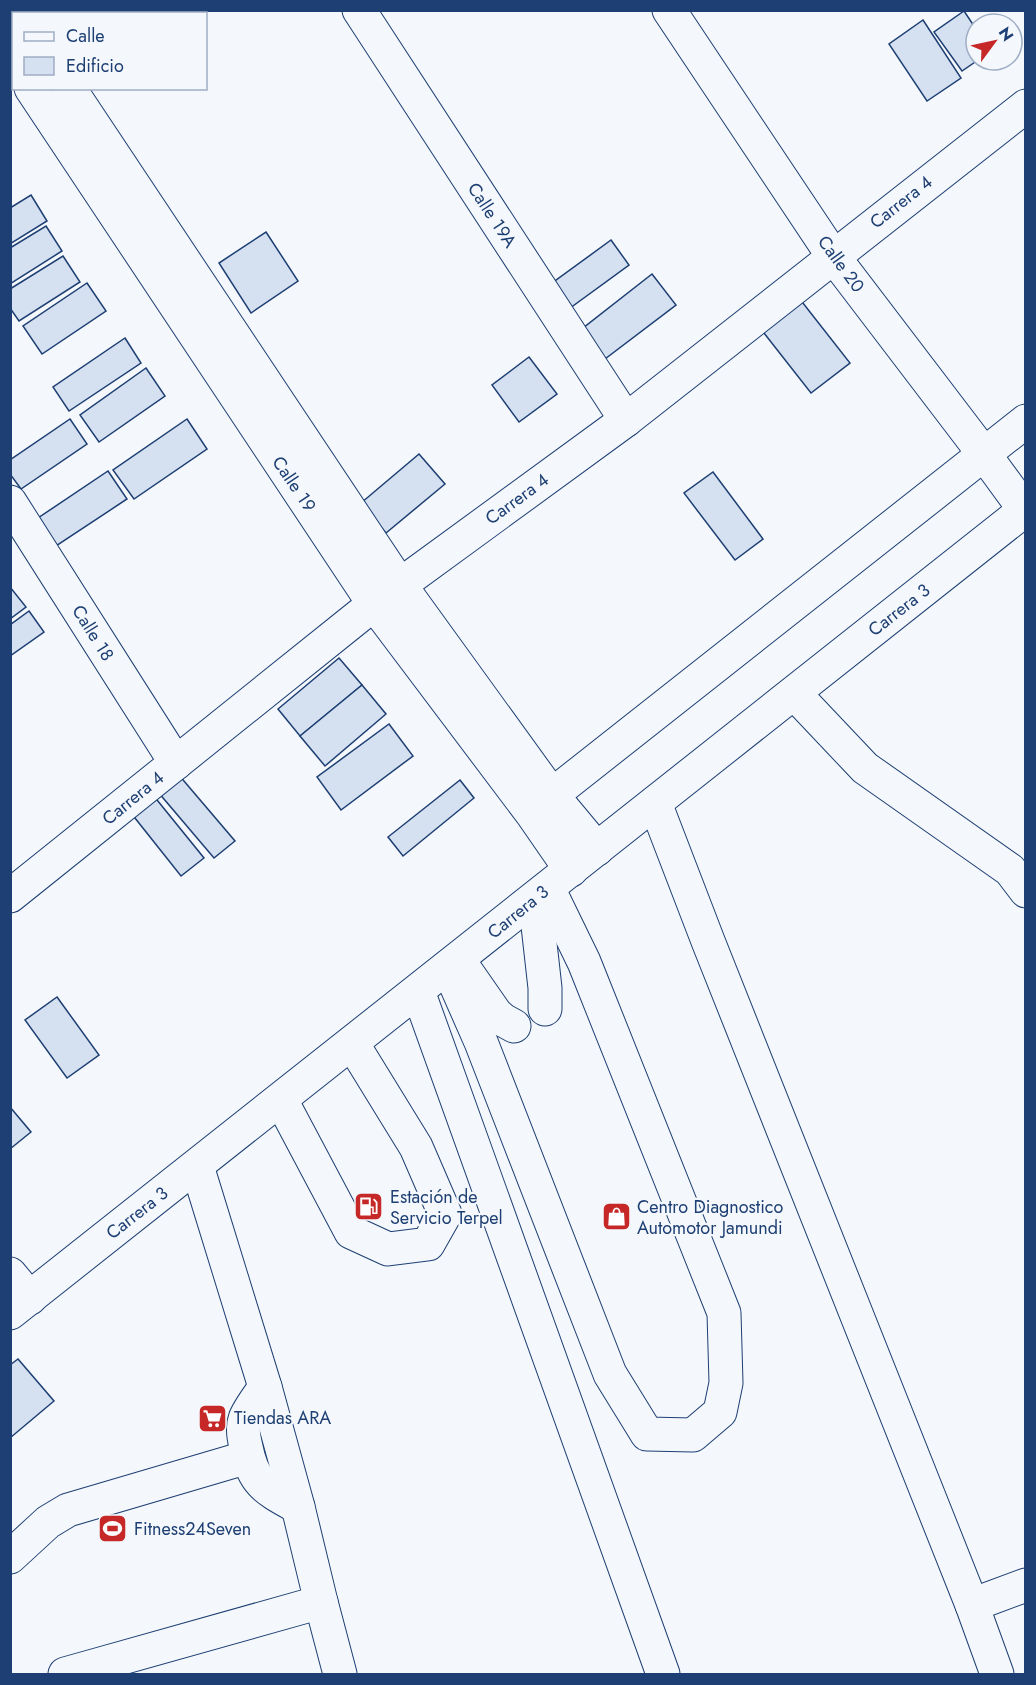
<svg xmlns="http://www.w3.org/2000/svg" width="1036" height="1685" viewBox="0 0 1036 1685" font-family="Jost,sans-serif">
<rect width="100%" height="100%" fill="#f4f7fb"/>
<!-- building -->
<g fill="#d5e0f0" stroke="#1d3f73" stroke-width="1.5">
<path d="M964,11L976,29V60H978L962,71L934,32Z"/>
<path d="M923,20L961,78L927,101L889,44Z"/>
<path d="M31,195L47,221L10,244V208Z"/>
<path d="M46,226L62,251L10,284V248Z"/>
<path d="M266,232L298,281L251,313L219,263Z"/>
<path d="M611,240L629,265L566,311L548,286Z"/>
<path d="M63,256L80,282L19,321L10,308V289Z"/>
<path d="M652,274L676,305L601,362L578,332Z"/>
<path d="M87,283L106,311L42,354L23,326Z"/>
<path d="M799,298L850,363L811,393L760,328Z"/>
<path d="M125,338L141,363L69,411L53,387Z"/>
<path d="M529,357L557,394L519,422L492,385Z"/>
<path d="M146,368L165,396L99,442L80,415Z"/>
<path d="M70,419L87,444L21,489L10,474V460Z"/>
<path d="M187,419L207,449L134,499L113,470Z"/>
<path d="M419,454L445,484L386,533L361,503Z"/>
<path d="M108,471L127,499L53,548L35,520Z"/>
<path d="M713,472L763,539L735,560L684,493Z"/>
<path d="M10,587L26,607L10,619Z"/>
<path d="M29,611L44,632L10,656V625Z"/>
<path d="M339,658L362,685L300,736L278,709Z"/>
<path d="M362,685L386,714L325,766L300,736Z"/>
<path d="M389,724L413,756L341,810L317,777Z"/>
<path d="M178,774L235,841L214,858L158,792Z"/>
<path d="M460,780L474,798L403,856L388,837Z"/>
<path d="M153,795L204,858L181,876L131,813Z"/>
<path d="M57,997L99,1055L67,1078L25,1020Z"/>
<path d="M10,1107L31,1132L10,1149Z"/>
<path d="M18,1359L54,1401L10,1438V1365Z"/>
</g>
<g fill="none" stroke-linecap="round" stroke-linejoin="round">
<defs>
<g id="minor">
<path d="M359,10L626,420"/>
<path d="M669,10L833,256L984,454L1025,510"/>
<path d="M34,14L38,10"/>
<path d="M87,14L92,10"/>
<path d="M10,29L14,27"/>
<path d="M10,57L14,62"/>
<path d="M31,88L374,604L533,815L571,870"/>
<path d="M69,88L400,585L552,795L597,849"/>
<path d="M10,502L176,763"/>
<path d="M794,693L865,768L1010,870L1026,891"/>
<path d="M655,803L708,941L972,1605L997,1674"/>
<path d="M537,811L552,795L1026,421"/>
<path d="M10,896L374,604L626,420L1026,106"/>
<path d="M535,899L545,988V1009"/>
<path d="M448,967L481,1042L610,1374L647,1434L693,1435L720,1412L726,1383L724,1313L584,962L548,888"/>
<path d="M464,968L496,1014L503,1020L514,1026"/>
<path d="M418,991L663,1674"/>
<path d="M281,1100L351,1232L388,1249L428,1244L445,1214L416,1147L352,1043"/>
<path d="M10,1274L30,1298"/>
<path d="M265,1387C259,1396 248,1410 245,1419C242,1427 244,1439 246,1447C253,1484 267,1490 298,1507"/>
<path d="M10,1557L48,1522L68,1510L248,1457"/>
<path d="M321,1602L340,1674"/>
<path d="M972,1605L1026,1585"/>
<path d="M65,1674L321,1602L298,1507L265,1387L197,1166"/>
</g>
<path id="highway" d="M10,1313L1026,509"/>
</defs>
<!-- minor casing -->
<use href="#minor" stroke="#1d3f73" stroke-width="35"/>
<!-- highway casing -->
<use href="#highway" stroke="#1d3f73" stroke-width="35"/>
<!-- minor -->
<use href="#minor" stroke="#f4f7fb" stroke-width="33"/>
<!-- highway -->
<use href="#highway" stroke="#f4f7fb" stroke-width="33"/>
</g>
<!-- icons -->
<defs>
<symbol id="fuel-square" viewBox="-11 -11 22 22"><rect x="-9" y="-9" width="18" height="18" rx="4" fill="#c62828" stroke="#f4f7fb"/><path d="M-5.5-6h7V0h2V4h1.3V-2.5L3-4.5l.8-.8L6-3V5H2.5V1h-1V6h-7ZM-4.2-4.7v3.2H.2V-4.7Z" fill="#fff"/></symbol>
<symbol id="shop-square" viewBox="-11 -11 22 22"><rect x="-9" y="-9" width="18" height="18" rx="4" fill="#c62828" stroke="#f4f7fb"/><path d="M-5-2.5h2.3a2.7 3.5 0 0 1 5.4 0H5L5.5 6h-11ZM-1.5-2.5h3a1.5 2.3 0 0 0-3 0Z" fill="#fff"/></symbol>
<symbol id="supermarket-square" viewBox="-11 -11 22 22"><rect x="-9" y="-9" width="18" height="18" rx="4" fill="#c62828" stroke="#f4f7fb"/><path d="M-6-5.5h2.5l.6 2H6L4.5 2H-2.5L-4.4-4H-6ZM-1.5 3.2a1.3 1.3 0 1 0 .1 0ZM3 3.2a1.3 1.3 0 1 0 .1 0Z" fill="#fff"/></symbol>
<symbol id="stadium-square" viewBox="-11 -11 22 22"><rect x="-9" y="-9" width="18" height="18" rx="4" fill="#c62828" stroke="#f4f7fb"/><path d="M0-5a6.5 5 0 1 0 0 10a6.5 5 0 1 0 0-10ZM-3.5-1.8h7v3.6h-7Z" fill="#fff"/></symbol>
</defs>
<g fill-rule="evenodd">
<use href="#fuel-square" x="352" y="1190" width="33" height="33"/>
<use href="#shop-square" x="600" y="1200" width="33" height="33"/>
<use href="#supermarket-square" x="196" y="1402" width="33" height="33"/>
<use href="#stadium-square" x="96" y="1512" width="33" height="33"/>
</g>
<g text-anchor="middle" stroke-width="4.5" stroke-linejoin="round" paint-order="stroke">
<!-- street labels -->
<g font-size="18" fill="#1d3f73" stroke="#f4f7fb">
<text transform="translate(901 202) rotate(-38)" y="6">Carrera 4</text>
<text transform="translate(492 215) rotate(57)" y="6">Calle 19A</text>
<text transform="translate(841 264) rotate(54)" y="6">Calle 20</text>
<text transform="translate(294 484) rotate(56)" y="6">Calle 19</text>
<text transform="translate(517 499) rotate(-36)" y="6">Carrera 4</text>
<text transform="translate(899 610) rotate(-38)" y="6">Carrera 3</text>
<text transform="translate(93 633) rotate(58)" y="6">Calle 18</text>
<text transform="translate(133 798) rotate(-39)" y="6">Carrera 4</text>
<text transform="translate(518 912) rotate(-39)" y="6">Carrera 3</text>
<text transform="translate(137 1213) rotate(-38)" y="6">Carrera 3</text>
</g>
<!-- poi labels -->
<g font-size="18" fill="#1d3f73" stroke="#f4f7fb" text-anchor="start">
<text x="390" y="1203">Estación de<tspan x="390" dy="21">Servicio Terpel</tspan></text>
<text x="637" y="1213">Centro Diagnostico<tspan x="637" dy="21">Automotor Jamundi</tspan></text>
<text x="234" y="1424">Tiendas ARA</text>
<text x="134" y="1535">Fitness24Seven</text>
</g>
</g>
<!-- border -->
<rect width="1036" height="1685" fill="none" stroke="#1d3f73" stroke-width="24"/>
<!-- legend -->
<rect x="12" y="12" width="195" height="78" fill="#f4f7fb" stroke="#9eadc5" stroke-width="1.5"/>
<rect x="24" y="32" width="30" height="9" fill="#f4f7fb" stroke="#9eadc5" stroke-width="1.5"/>
<text x="66" y="42" font-size="18" fill="#1d3f73">Calle</text>
<rect x="24" y="57" width="30" height="18" fill="#d5e0f0" stroke="#9eadc5" stroke-width="1.5"/>
<text x="66" y="72" font-size="18" fill="#1d3f73">Edificio</text>
<!-- north arrow -->
<g transform="translate(994 42) rotate(57)"><circle r="28" fill="#f4f7fb" stroke="#9eadc5" stroke-width="1.5"/>
<path d="M0-4.5L10 22L0 15L-10 22Z" fill="#c62828"/>
<text y="-9" font-size="16" font-weight="bold" text-anchor="middle" fill="#1d3f73">N</text>
</g>
</svg>
